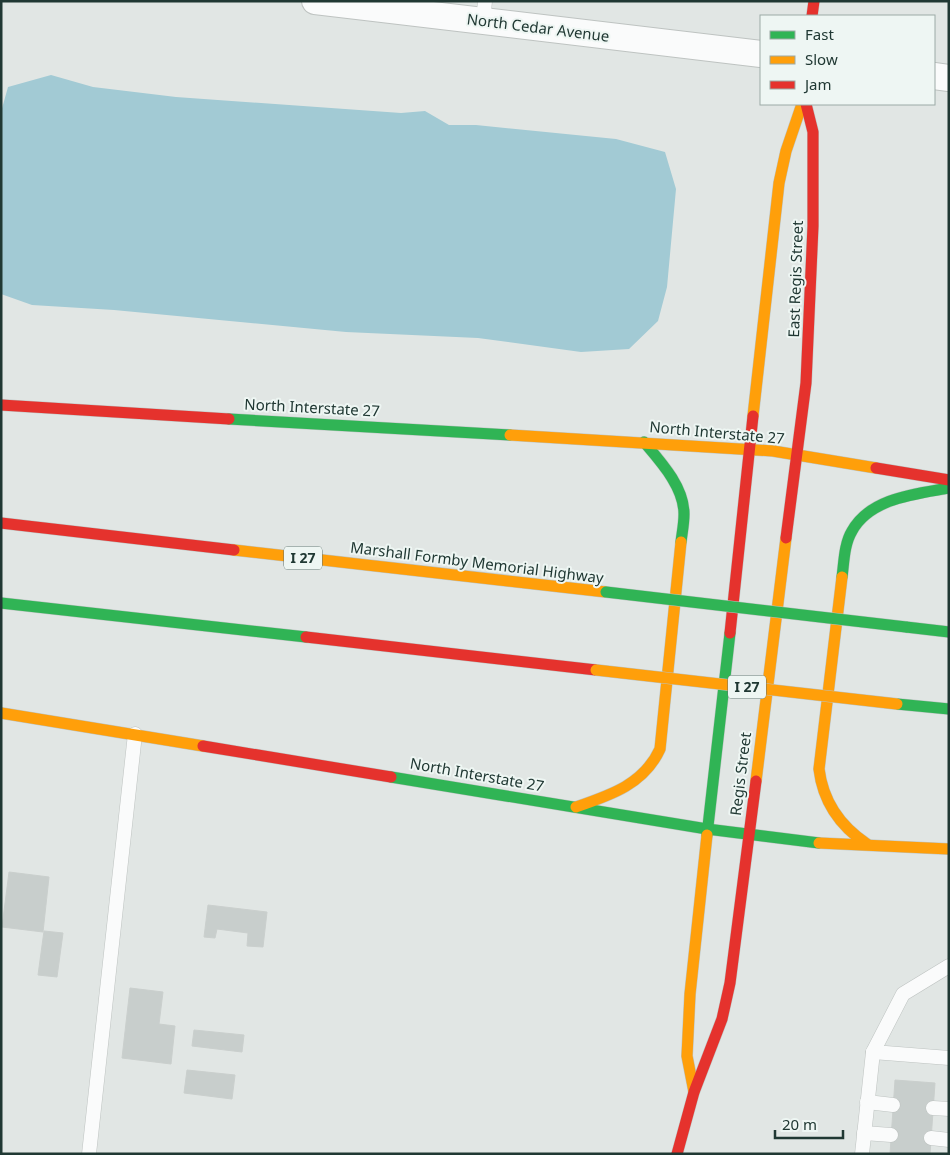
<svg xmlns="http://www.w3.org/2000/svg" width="950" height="1155" viewBox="0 0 950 1155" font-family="'Noto Sans',sans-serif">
<rect width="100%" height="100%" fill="#e1e6e4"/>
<!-- water -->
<path fill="#a2cad4" d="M51,75L93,87L176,97L401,113L425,111L449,125H476L616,139L665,152L676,189L667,287L658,321L629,349L581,352L478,338L346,332L114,310L32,305L1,294V112L8,87Z"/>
<!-- building -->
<g fill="#c8cecc" stroke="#cacfcd">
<path d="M9,872L49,877L43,932L2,927Z"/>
<path d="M208,905L267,912L263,947L247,946L248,933L217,929L215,938L204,937Z"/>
<path d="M44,931L63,933L57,977L38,975Z"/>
<path d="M130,988L163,992L159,1024L175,1026L171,1064L122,1058Z"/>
<path d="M194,1030L244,1035L242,1052L192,1046Z"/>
<path d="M187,1070L235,1075L232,1099L184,1093Z"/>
<path d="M895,1080L935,1083L930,1154H890Z"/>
</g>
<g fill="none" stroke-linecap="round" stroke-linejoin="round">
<defs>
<g id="lane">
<path d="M483,22L485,1"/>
<path d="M949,966L903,994L873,1052L949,1058"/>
<path d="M867,1102L893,1105"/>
<path d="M933,1108L949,1109"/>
<path d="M864,1133L891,1135"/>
<path d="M931,1138L949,1140"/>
<path d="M89,1154L135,734"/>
<path d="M862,1154L873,1052"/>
</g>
<g id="street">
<path d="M315,1L761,54"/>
<path d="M934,76L949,78"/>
</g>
<g id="fast">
<path d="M229,419L510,435"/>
<path d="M644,442C661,462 684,487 684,514C684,524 682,533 681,542"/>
<path d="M842,577C844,563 844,544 852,531C870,498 916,494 949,488"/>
<path d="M1,603L306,637"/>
<path d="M906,627L949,632"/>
<path d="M897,704L949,709"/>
<path d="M391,777L707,829L819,843"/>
<path d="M707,835L730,633"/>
</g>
<g id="slow">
<path d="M753,416L779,183L786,151L802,104"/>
<path d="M510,435L773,451L876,468"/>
<path d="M234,550L606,592"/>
<path d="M842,577L819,769C823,802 840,826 867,844"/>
<path d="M1,713L203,746"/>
<path d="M756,781L786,538"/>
<path d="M576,807C611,795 644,784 660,749L681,542"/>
<path d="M819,843L949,849"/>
<path d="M694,1092L687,1056L690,994L707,835"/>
</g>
<g id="jam">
<path d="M812,16L814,1"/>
<path d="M1,405L229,419"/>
<path d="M876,468L949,480"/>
<path d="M1,523L234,550"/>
<path d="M786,538L806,383L813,226V132L806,104"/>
<path d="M730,633L753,416"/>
<path d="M306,637L596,670"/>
<path d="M203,746L391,777"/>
<path d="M677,1154L694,1092L722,1019L730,983L756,781"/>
</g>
</defs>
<!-- lane casing -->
<use href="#lane" stroke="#bec3c1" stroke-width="15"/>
<!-- street casing -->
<use href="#street" stroke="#bec3c1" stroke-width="28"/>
<!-- fast casing -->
<use href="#fast" stroke="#bdc4c2" stroke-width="12"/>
<!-- slow casing -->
<use href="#slow" stroke="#bdc4c2" stroke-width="12"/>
<!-- jam casing -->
<use href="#jam" stroke="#bdc4c2" stroke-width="12"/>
<!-- lane -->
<use href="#lane" stroke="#fafbfb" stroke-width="14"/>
<!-- street -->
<use href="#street" stroke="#fafbfb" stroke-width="26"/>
<!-- fast -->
<use href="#fast" stroke="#30b455" stroke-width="11"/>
<!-- slow -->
<use href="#slow" stroke="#ff9f0a" stroke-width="11"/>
<!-- jam -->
<use href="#jam" stroke="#e5322d" stroke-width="11"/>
<defs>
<path id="fast-bridge" d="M606,592L906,627"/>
<path id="slow-bridge" d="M596,670L897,704"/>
</defs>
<!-- fast-bridge casing -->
<use href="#fast-bridge" stroke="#bbc3c1" stroke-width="12" stroke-linecap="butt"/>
<!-- slow-bridge casing -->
<use href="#slow-bridge" stroke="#bbc3c1" stroke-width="12" stroke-linecap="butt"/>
<!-- fast-bridge -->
<use href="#fast-bridge" stroke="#30b455" stroke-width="11"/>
<!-- slow-bridge -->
<use href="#slow-bridge" stroke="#ff9f0a" stroke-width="11"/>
</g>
<g text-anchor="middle" stroke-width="4" stroke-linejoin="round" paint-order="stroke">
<!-- shield labels -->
<g fill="#eef6f3" stroke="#5e716d" stroke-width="1">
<rect x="284" y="546.5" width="38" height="23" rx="4"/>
<rect x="728" y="675.5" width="38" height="23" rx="4"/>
</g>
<g font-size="14" font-weight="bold" fill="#203833">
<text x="303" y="563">I 27</text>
<text x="747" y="692">I 27</text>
</g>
<!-- street labels -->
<g font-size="15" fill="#203833" stroke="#eef6f3">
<text transform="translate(538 28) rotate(7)" y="5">North Cedar Avenue</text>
<text transform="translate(796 279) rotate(-88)" y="5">East Regis Street</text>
<text transform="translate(312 408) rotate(3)" y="5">North Interstate 27</text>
<text transform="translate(717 433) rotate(5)" y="5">North Interstate 27</text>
<text transform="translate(477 563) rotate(7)" y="5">Marshall Formby Memorial Highway</text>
<text transform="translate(741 774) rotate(-83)" y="5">Regis Street</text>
<text transform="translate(477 775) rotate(10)" y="5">North Interstate 27</text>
</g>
</g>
<!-- border -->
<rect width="950" height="1155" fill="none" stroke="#203833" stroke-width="5"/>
<!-- legend -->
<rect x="760" y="15" width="175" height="90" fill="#eef6f3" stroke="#9caaa6"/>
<rect x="770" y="31" width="25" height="8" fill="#30b455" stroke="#9caaa6"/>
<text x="805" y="40" font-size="15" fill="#203833">Fast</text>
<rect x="770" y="56" width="25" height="8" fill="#ff9f0a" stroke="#9caaa6"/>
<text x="805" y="65" font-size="15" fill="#203833">Slow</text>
<rect x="770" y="81" width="25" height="8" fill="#e5322d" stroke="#9caaa6"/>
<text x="805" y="90" font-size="15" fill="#203833">Jam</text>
<!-- scale -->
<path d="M775 1130v8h68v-8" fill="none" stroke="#203833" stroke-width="2.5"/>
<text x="782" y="1130" font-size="15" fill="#203833" stroke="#eef6f3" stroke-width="4" paint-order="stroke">20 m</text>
</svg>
